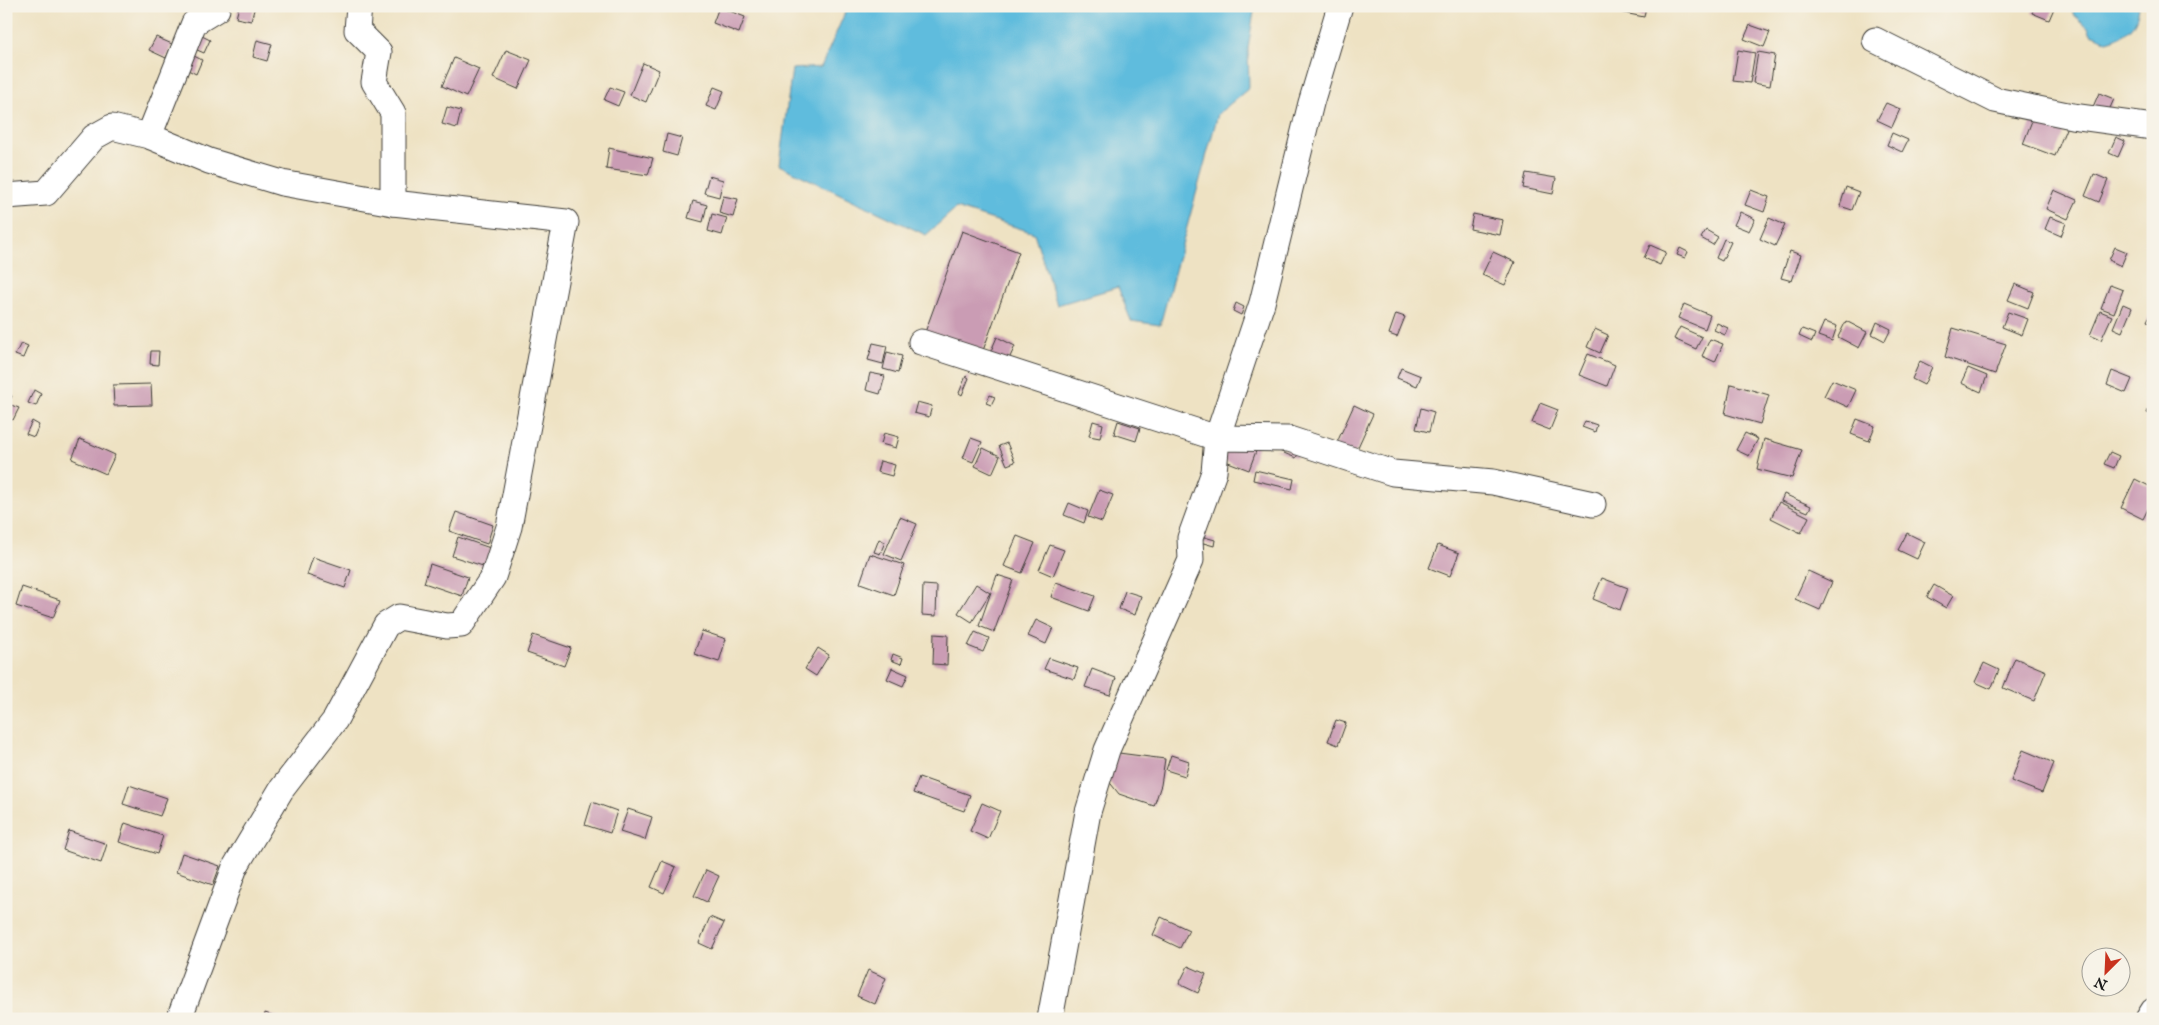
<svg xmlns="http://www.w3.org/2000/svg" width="2159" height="1025" viewBox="0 0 2159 1025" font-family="'IM FELL English',serif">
<rect width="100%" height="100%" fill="#f7f3e8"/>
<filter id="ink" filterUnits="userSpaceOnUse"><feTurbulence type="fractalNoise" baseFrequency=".02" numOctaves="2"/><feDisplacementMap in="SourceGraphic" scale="10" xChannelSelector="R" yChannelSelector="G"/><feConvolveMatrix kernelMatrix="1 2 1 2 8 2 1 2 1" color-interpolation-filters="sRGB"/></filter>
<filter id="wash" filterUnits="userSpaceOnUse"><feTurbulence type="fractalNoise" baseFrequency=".0096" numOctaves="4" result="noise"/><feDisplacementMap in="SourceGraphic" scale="20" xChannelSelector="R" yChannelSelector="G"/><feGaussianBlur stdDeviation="1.12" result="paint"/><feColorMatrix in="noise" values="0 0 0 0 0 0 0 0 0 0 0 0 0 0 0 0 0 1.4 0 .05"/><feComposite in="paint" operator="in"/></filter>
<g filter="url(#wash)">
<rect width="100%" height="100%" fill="#eee2c3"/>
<!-- water -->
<g fill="#5fbcdd" stroke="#3e6c7c">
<path d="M848,6H1255L1248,48L1249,88L1218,114L1160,325L1131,321L1118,287L1057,305L1034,233L956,208L926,235L779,165L792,69L821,67Z"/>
<path d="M2073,6H2139C2137,27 2126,36 2107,41L2091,34L2088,27L2073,14Z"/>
</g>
<g id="blocks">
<!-- building -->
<g fill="#ca9cb4">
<path d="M239,6H255L251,21L236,18Z"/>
<path d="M1615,6H1646L1644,17L1614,11Z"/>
<path d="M2035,6H2055L2049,20L2032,13Z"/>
<path d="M719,7L745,17L739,33L713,23Z"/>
<path d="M1750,25L1770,32L1764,47L1744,39Z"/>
<path d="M194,32L210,40L204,53L188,46Z"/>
<path d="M156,37L172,44L166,58L149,50Z"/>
<path d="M257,40L272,44L267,61L253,57Z"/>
<path d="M506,50L531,60L518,89L493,78Z"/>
<path d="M1738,50L1755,53L1750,83L1733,81Z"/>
<path d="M186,52L202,60L196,74L180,66Z"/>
<path d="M1758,52L1775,55L1770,86L1753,83Z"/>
<path d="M454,58L479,69L466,97L442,86Z"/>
<path d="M643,63L659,70L646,102L630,95Z"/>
<path d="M610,87L624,92L618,106L604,100Z"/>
<path d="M714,87L724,91L716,110L706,106Z"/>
<path d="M2099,93L2114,99L2107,115L2092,109Z"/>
<path d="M1886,103L1900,109L1892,127L1877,120Z"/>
<path d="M447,107L461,111L457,128L442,124Z"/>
<path d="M2035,113L2067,126L2055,156L2023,144Z"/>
<path d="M1892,133L1908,140L1902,152L1887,145Z"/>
<path d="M667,134L682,138L677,156L663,152Z"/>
<path d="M2116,137L2125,141L2118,157L2109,153Z"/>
<path d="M609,148L653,158L648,175L606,169Z"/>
<path d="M1526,173L1556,178L1553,194L1523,188Z"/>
<path d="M2094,174L2108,180L2099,202L2085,196Z"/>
<path d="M709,176L723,180L719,197L704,193Z"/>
<path d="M1846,187L1859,192L1852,210L1840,206Z"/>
<path d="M1751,190L1769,197L1764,212L1745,205Z"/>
<path d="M2054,190L2077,200L2068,219L2046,209Z"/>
<path d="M723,196L738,199L733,217L719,213Z"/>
<path d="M693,201L707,205L703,222L688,218Z"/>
<path d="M1740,212L1755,219L1749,231L1734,225Z"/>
<path d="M712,214L727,218L722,235L708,231Z"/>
<path d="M1473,214L1503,220L1500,235L1470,229Z"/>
<path d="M2050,217L2066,223L2061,236L2045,229Z"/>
<path d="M1769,218L1785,225L1775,246L1760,239Z"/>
<path d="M1706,230L1718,237L1713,245L1701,238Z"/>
<path d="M962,231L1019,252L981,356L924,335Z"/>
<path d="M1724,239L1731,242L1722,261L1716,258Z"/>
<path d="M1650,245L1666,252L1660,265L1644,258Z"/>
<path d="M2115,247L2127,252L2121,266L2109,260Z"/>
<path d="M1680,248L1688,252L1685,258L1677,255Z"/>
<path d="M1790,251L1801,255L1792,281L1781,278Z"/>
<path d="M1493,252L1515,262L1505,285L1482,275Z"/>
<path d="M2015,284L2034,292L2028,308L2008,300Z"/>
<path d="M2110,285L2123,290L2114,313L2101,308Z"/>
<path d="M1236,303L1244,307L1241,315L1233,311Z"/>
<path d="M1684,304L1710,315L1705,329L1678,318Z"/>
<path d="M2123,304L2132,308L2122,332L2113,328Z"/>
<path d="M2153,309V324L2147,321Z"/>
<path d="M2100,311L2112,316L2101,340L2090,335Z"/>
<path d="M2008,312L2028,319L2022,335L2002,327Z"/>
<path d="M1396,314L1405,317L1397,337L1389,334Z"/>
<path d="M1846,321L1867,332L1859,348L1838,337Z"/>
<path d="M1824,322L1837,326L1832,341L1818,336Z"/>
<path d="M1877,322L1891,329L1885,341L1872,334Z"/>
<path d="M1717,323L1728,328L1725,335L1714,330Z"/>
<path d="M1680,327L1702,337L1696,349L1674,339Z"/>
<path d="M1953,328L2006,344L1995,374L1945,357Z"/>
<path d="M1595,329L1608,335L1600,353L1587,347Z"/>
<path d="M1802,329L1815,334L1812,342L1799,336Z"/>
<path d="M997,337L1015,346L1005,368L987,360Z"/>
<path d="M1710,339L1723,344L1715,362L1702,356Z"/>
<path d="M21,343L28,346L23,358L15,355Z"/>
<path d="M873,343L887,346L883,364L868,360Z"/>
<path d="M151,351H159L158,365L150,364Z"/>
<path d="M887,352L902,356L898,373L883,369Z"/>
<path d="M1588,354L1615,365L1607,386L1579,375Z"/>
<path d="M1920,361L1932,367L1924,385L1912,379Z"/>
<path d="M1401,368L1421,376L1417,386L1397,378Z"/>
<path d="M1968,368L1987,376L1981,392L1961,383Z"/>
<path d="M2112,371L2132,379L2126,393L2107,385Z"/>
<path d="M870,373L885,376L880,394L866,390Z"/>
<path d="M966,376L969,378L962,395L959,393Z"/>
<path d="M1832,380L1856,390L1848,407L1824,396Z"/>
<path d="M151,384L152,405L114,406L113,385Z"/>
<path d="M1731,384L1769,395L1760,424L1725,414Z"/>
<path d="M34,390L41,394L36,406L28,403Z"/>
<path d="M6,393L12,396L6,409Z"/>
<path d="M990,395L995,397L991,405L986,403Z"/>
<path d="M2153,398V415L2147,413Z"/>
<path d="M917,402L932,406L929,417L914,413Z"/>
<path d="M1540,403L1558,410L1550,430L1532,423Z"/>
<path d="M11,405L19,408L13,420L6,417Z"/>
<path d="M1354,405L1373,414L1353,458L1334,449Z"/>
<path d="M1421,408L1434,412L1429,432L1416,429Z"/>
<path d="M1857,419L1875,426L1869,441L1851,434Z"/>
<path d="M32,421L39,425L34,437L26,434Z"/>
<path d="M1093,421L1103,424L1100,438L1089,436Z"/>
<path d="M1118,421L1140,428L1136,441L1114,434Z"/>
<path d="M1585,421L1597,425L1595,432L1582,427Z"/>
<path d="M884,433L899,437L896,448L881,444Z"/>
<path d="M1745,433L1758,439L1749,456L1736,450Z"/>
<path d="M971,438L982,442L973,462L963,458Z"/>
<path d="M80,439L115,455L106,474L72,459Z"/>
<path d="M1764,439L1802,450L1792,478L1757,469Z"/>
<path d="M1230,442L1259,443L1249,470L1223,460Z"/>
<path d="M1007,443L1015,462L1007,465L999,446Z"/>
<path d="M983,448L1000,456L992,474L975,466Z"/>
<path d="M1274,449L1300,450L1296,458Z"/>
<path d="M2110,452L2119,456L2114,468L2104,464Z"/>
<path d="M880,461L895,465L892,476L877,472Z"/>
<path d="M1255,470L1294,479L1292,489L1253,480Z"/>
<path d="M2135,479L2153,488V499L2143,519L2121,508Z"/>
<path d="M1099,490L1113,495L1102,522L1088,517Z"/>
<path d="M1784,494L1811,506L1808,512L1781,501Z"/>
<path d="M1779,502L1809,517L1801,533L1771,518Z"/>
<path d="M1069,503L1088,511L1084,523L1064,515Z"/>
<path d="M456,512L493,525L487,544L449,531Z"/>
<path d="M900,517L917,524L901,561L884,554Z"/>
<path d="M1907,533L1925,542L1917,559L1898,550Z"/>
<path d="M1017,536L1035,543L1022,573L1004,566Z"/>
<path d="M1201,536L1215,540L1214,546L1200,542Z"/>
<path d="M458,537L496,550L489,568L452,556Z"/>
<path d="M879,539L885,542L880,554L874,552Z"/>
<path d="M1050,545L1064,550L1053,576L1039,570Z"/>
<path d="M1438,545L1459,553L1450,576L1429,568Z"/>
<path d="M870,554L904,565L894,595L860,583Z"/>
<path d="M313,557L351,570L345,588L307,575Z"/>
<path d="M430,564L468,577L462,596L424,583Z"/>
<path d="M1808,571L1832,582L1820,610L1795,599Z"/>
<path d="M997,575L1013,580L994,632L979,626Z"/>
<path d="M1602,578L1628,588L1620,610L1593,599Z"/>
<path d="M1056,582L1095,596L1089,611L1051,597Z"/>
<path d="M976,584L990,593L972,622L958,613Z"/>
<path d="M923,585L937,586L936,616L922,615Z"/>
<path d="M1934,585L1953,596L1946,608L1927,597Z"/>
<path d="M22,587L60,600L53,618L16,606Z"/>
<path d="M1125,591L1141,596L1135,615L1119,609Z"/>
<path d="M1036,620L1053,628L1046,644L1028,636Z"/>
<path d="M702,631L726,639L719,662L694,654Z"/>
<path d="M975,632L989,638L983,652L968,646Z"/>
<path d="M934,634L948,635L947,665L933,664Z"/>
<path d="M533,635L571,648L564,666L527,653Z"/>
<path d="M818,648L829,655L816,676L805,669Z"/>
<path d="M893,654L903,658L901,664L891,660Z"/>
<path d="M1049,658L1078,668L1074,679L1044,669Z"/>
<path d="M2015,658L2046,671L2034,701L2003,688Z"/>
<path d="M1984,663L1999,670L1991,689L1975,682Z"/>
<path d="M892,668L908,675L903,686L887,679Z"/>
<path d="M1092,669L1116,678L1110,695L1085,687Z"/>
<path d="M1336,720L1346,723L1338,745L1328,741Z"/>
<path d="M2023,750L2054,763L2042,793L2011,781Z"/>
<path d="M1111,752L1165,759L1161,785L1154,806L1119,794L1107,779Z"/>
<path d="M1171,755L1189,761L1185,776L1166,770Z"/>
<path d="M919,777L970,795L964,811L913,793Z"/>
<path d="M129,785L167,798L160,816L123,804Z"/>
<path d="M592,802L617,811L610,833L585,825Z"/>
<path d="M982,803L1000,811L988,839L970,831Z"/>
<path d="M628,809L652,817L645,840L620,832Z"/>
<path d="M125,823L163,836L157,854L119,842Z"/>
<path d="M69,831L107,844L101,863L63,850Z"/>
<path d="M182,853L220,866L213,885L176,872Z"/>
<path d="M662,861L676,867L664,893L651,887Z"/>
<path d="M706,870L719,876L707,902L694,896Z"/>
<path d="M710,917L724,923L712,949L699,943Z"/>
<path d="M1161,917L1189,930L1180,948L1153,935Z"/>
<path d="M1188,966L1206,974L1198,993L1179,984Z"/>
<path d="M868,970L886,978L875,1004L857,996Z"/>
<path d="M265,1013L280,1018V1019H264Z"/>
</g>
</g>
</g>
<g filter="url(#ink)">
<use href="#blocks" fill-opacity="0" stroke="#3c3a35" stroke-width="1"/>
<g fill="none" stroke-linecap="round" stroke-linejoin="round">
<defs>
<g id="minor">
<path d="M359,6L357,30L379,52L374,82L393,113V203"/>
<path d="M1875,40L1995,100L2072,116L2153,127"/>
<path d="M149,136L194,23L217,9V6"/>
<path d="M6,196L46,193L94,137L112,127L149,136L209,161L282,183L393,203L566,222L509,527L493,577L461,625L447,626L399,617L386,625L335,720L281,790L235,867L179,1019"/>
<path d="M921,342L1217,438L1262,303L1311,103L1340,6"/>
<path d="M1050,1019L1088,812L1107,750L1191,560L1190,538L1214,472L1217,438L1289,439L1393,473L1493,482L1593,504"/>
<path d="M2148,1019L2153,1011"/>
</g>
</defs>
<!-- minor casing -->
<use href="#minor" stroke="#3c3a35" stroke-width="27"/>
<!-- minor -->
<use href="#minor" stroke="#fff" stroke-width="25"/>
</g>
</g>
<!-- margin -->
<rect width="2159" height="1025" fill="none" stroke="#f7f3e8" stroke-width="25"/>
<!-- north arrow -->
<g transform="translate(2106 972) rotate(204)"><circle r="24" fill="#f7f3e8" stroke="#9f9d96"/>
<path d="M0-4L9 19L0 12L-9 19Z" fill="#c8321e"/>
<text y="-8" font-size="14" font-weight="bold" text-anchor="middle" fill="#1c1c1c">N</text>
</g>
</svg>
